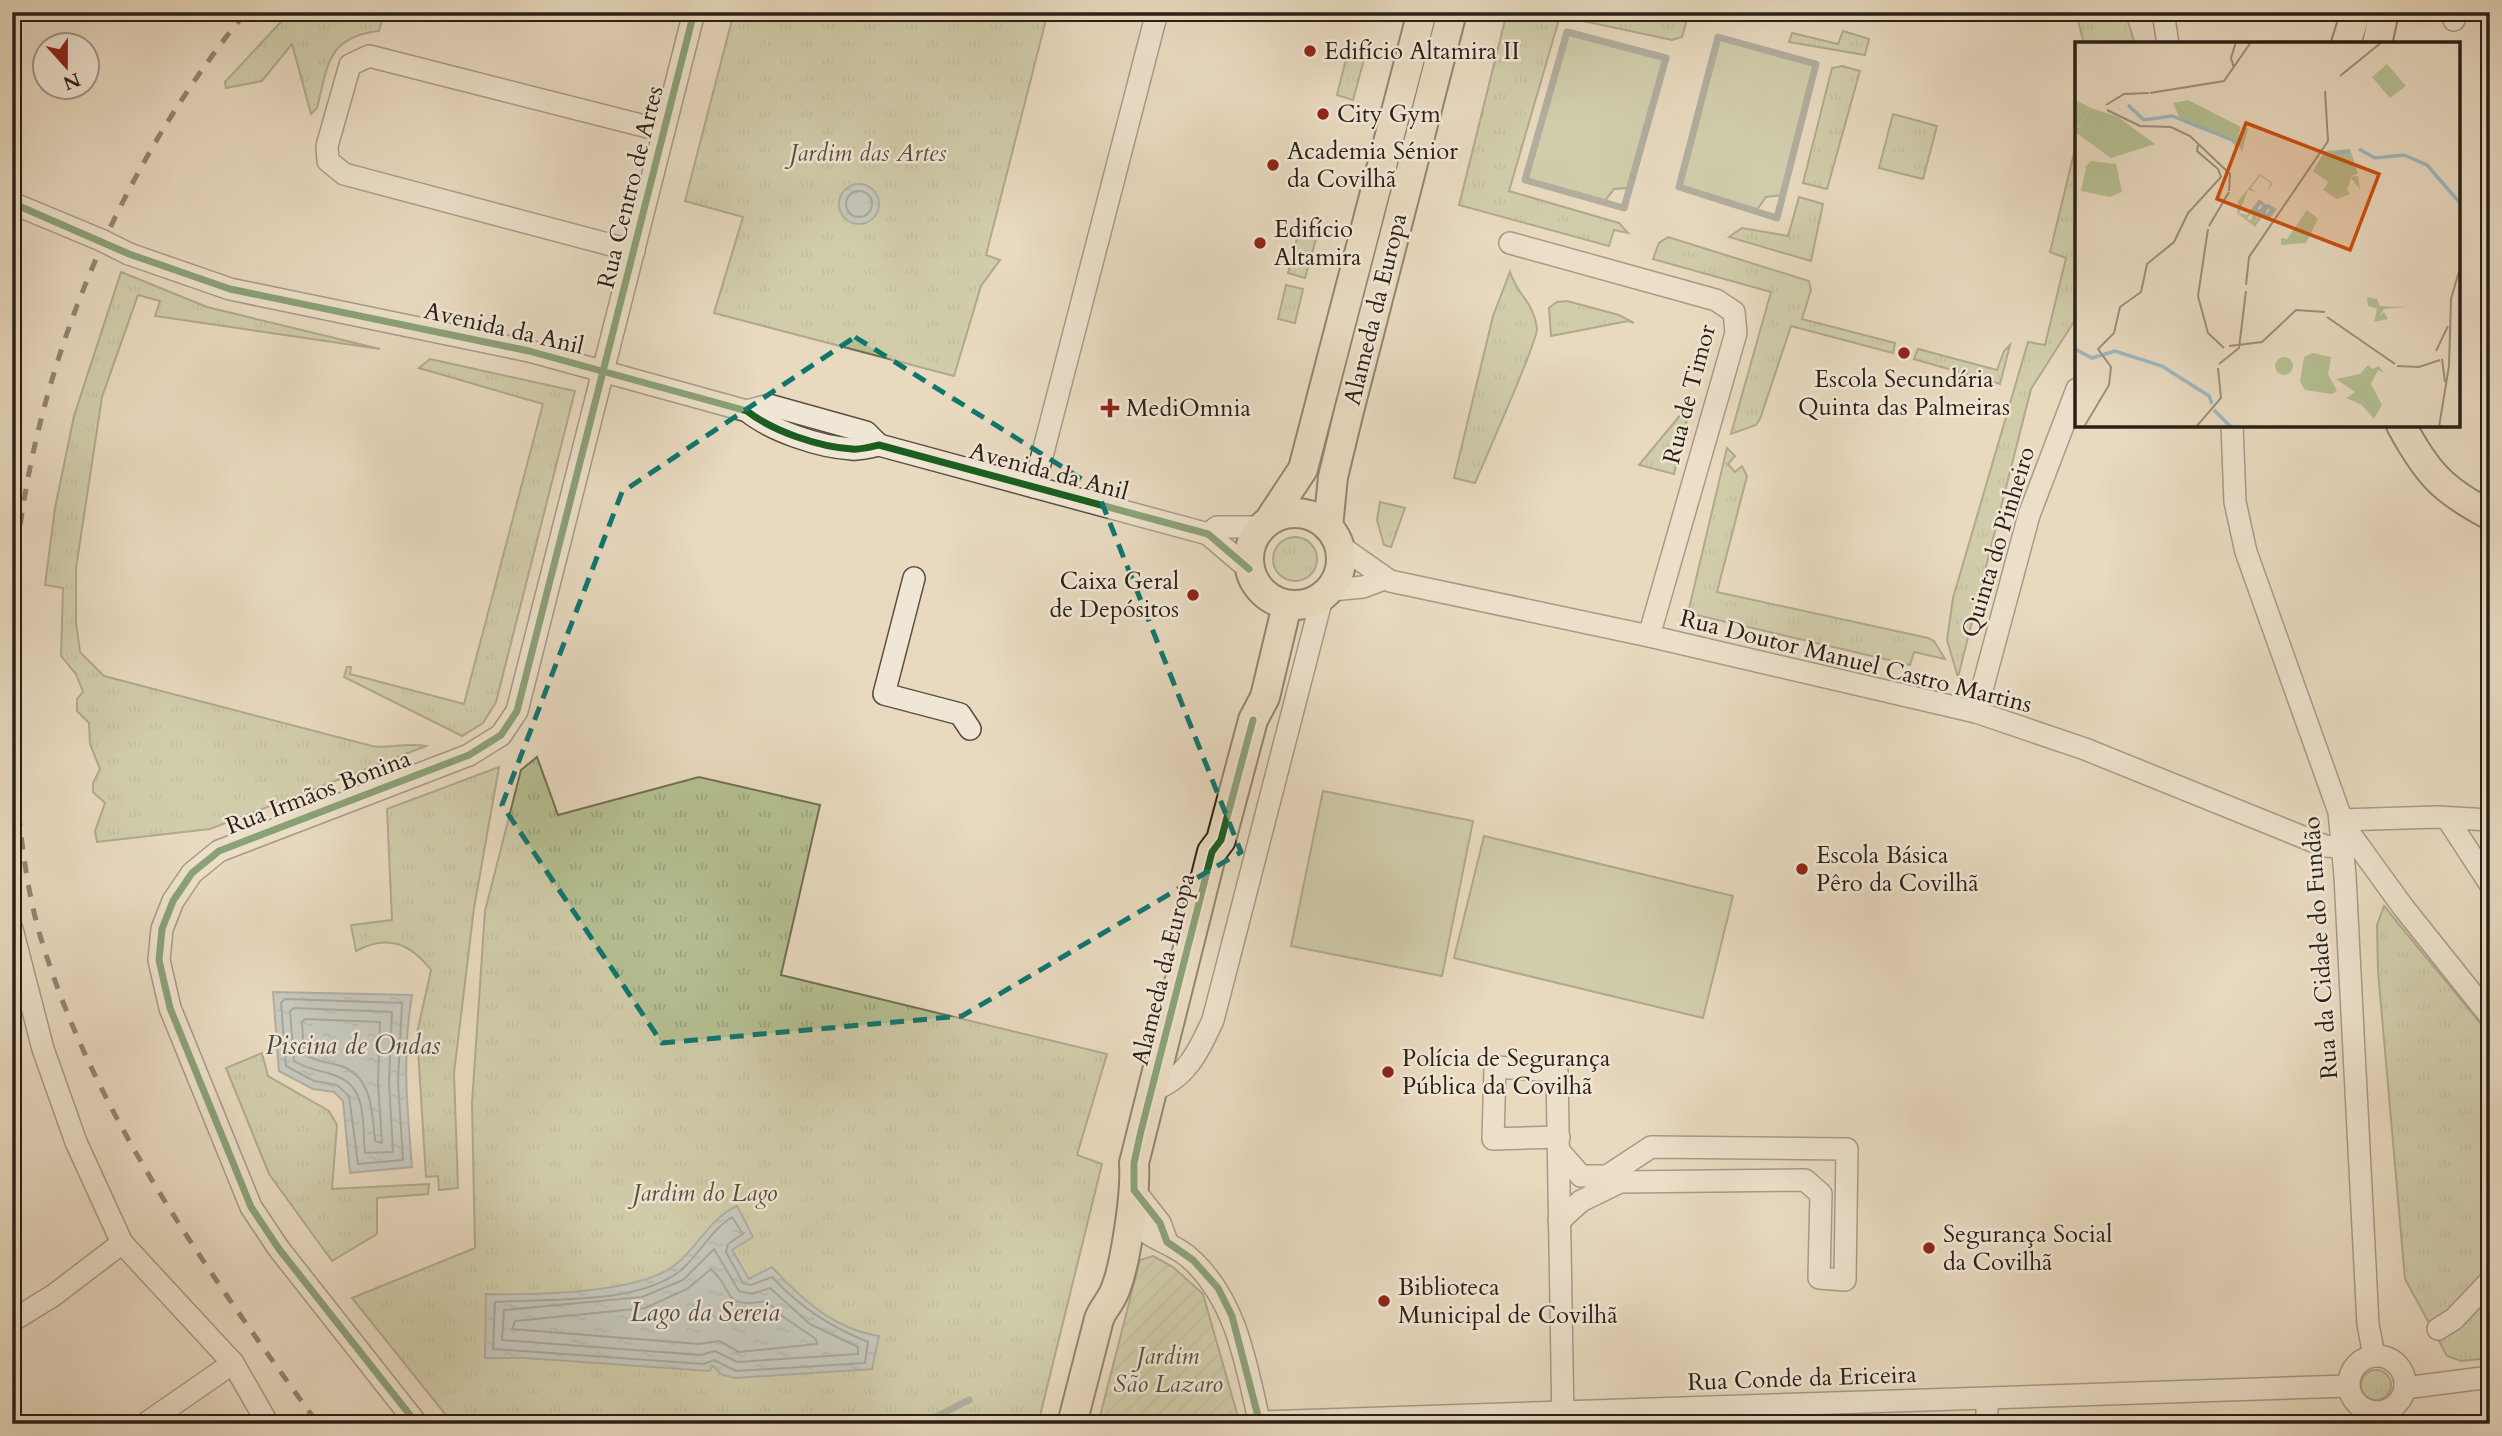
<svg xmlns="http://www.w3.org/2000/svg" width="2502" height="1436" viewBox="0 0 2502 1436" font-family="Cardo,serif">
<defs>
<pattern id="grass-tufts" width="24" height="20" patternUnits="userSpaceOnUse" patternTransform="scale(1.75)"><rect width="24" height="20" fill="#b5bf92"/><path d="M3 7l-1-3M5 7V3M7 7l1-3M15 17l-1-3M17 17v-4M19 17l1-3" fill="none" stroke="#9ca47d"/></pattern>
<pattern id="garden-furrows" width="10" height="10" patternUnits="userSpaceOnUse" patternTransform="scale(1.75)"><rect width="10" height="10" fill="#b5bf92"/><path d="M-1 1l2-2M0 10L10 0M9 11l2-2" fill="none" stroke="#9ca47d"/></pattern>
<pattern id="water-ripples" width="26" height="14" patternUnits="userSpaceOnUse" patternTransform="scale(1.75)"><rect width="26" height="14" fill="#9db7be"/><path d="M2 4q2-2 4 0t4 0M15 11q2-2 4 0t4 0" fill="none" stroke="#809499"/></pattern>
</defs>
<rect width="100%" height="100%" fill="#e8d9bf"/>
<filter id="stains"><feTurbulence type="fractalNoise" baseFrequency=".00286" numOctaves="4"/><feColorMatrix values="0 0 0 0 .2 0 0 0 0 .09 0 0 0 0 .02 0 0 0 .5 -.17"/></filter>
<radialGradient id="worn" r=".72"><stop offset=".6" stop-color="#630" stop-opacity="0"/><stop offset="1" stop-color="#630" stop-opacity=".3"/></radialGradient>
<!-- grass -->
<g fill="url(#grass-tufts)" stroke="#707054" stroke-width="2">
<path d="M290,12H384L379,31C327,37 328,65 317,108L311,114L292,44L262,81L226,88L225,82Z"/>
<path d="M734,12H1048L986,255L1000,260L981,286L954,376L714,313L743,217L685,201Z"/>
<path d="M1507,12H1689L1682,37L1672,40L1560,16L1509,191L1619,223L1628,233L1614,230L1609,246L1459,205Z"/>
<path d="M2076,12H2125L2135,44H2084Z"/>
<path d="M1843,31L1869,39L1865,55L1789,42L1792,33L1838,44Z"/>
<path d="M1348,51L1365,56L1353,100L1337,95Z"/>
<path d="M1842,66L1860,71L1827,189L1803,183L1832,68Z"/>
<path d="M1893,114L1937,126L1923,179L1879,168Z"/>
<path d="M2077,141V317L2031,389L1958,677L1947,640L1953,598L2028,342L2045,345L2066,258L2050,252Z"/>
<path d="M1799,197L1823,204L1811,261L1729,237L1742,228L1788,236Z"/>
<path d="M1300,227L1318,232L1305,278L1288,273Z"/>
<path d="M1668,237L1809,281L1811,290L1802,319L1895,343L1893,353L1791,326L1760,419L1756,425L1731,434L1771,292L1653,259L1659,243Z"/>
<path d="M121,272L207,307L380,349L155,316L160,301L138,295L102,397L76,568V622L80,652L104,676L372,746C390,749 406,742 426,746L210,829L97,842L95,831L105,803L93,792V783L100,769L90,744L89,723L77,711V699L83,692L76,674L61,656L63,588L45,585L55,508L74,416Z"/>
<path d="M1510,272C1518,297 1533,300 1537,328C1539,339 1484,461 1475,483L1454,478L1493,316Z"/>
<path d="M1286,285L1303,289L1295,323L1278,319Z"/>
<path d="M1567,301L1619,315L1634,323L1628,321L1551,336L1549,308L1557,302Z"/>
<path d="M2010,345L2000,384L1914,359L1918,349L1997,370L2004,351Z"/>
<path d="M430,359L575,391L496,702L483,723L462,736L344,677L347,667H351L350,674L464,704L543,404L419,368Z"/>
<path d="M1682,413L1688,415L1674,474L1639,465Z"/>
<path d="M1727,448L1735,456L1728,464L1735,472L1742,466L1747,476L1717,592L1928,638L1934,641L1945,659L1914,652L1910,665L1688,613Z"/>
<path d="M1380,502L1405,508L1391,547L1384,545L1377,520Z"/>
<circle cx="1295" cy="559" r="22"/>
<path d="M537,757L558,815L699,777L820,805L781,975L1107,1054L1077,1155L1102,1164L1038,1424H453L352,1298L475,1248L472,1103L485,911L521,770Z"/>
<path d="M499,767L474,908L454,1073L458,1188L439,1190L438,1176L426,1177L417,1033L431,970C410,943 387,934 356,951L351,925L392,920L387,809Z"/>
<path d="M2384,906L2490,1035V1358L2461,1361L2447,1356L2405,1279L2378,971L2377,925Z"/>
<path d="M262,1053L268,1076L329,1111L337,1125L332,1189L429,1184L428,1194L377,1198V1234L332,1261L269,1174L226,1068Z"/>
<circle cx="2376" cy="1385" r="15"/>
</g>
<!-- garden -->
<path fill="url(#garden-furrows)" stroke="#707054" stroke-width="2" d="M1153,1256L1173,1267L1203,1294L1240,1424H1098L1140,1260Z"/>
<!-- pitch -->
<g fill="#b5bf92" stroke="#707054" stroke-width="2">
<path d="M1567,32L1666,58L1630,188L1614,189L1604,202L1525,180Z"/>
<path d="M1718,37L1816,64L1783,195L1766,197L1756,211L1679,187Z"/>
<path d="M1323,791L1473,821L1442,976L1291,946Z"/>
<path d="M1484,836L1733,896L1703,1018L1454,958Z"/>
</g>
<!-- water -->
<g fill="url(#water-ripples)" stroke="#6f7b7b" stroke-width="2">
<circle cx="859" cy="204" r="20"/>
<path d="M273,992L412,995C402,1054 407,1108 412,1167L350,1173L343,1101L334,1092L313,1089L279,1071Z"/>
<path d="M737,1206L753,1237L732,1250L749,1279L772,1267C801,1299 834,1329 879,1336L872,1369L735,1378L721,1374L713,1366L709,1371L526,1358H485L486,1294C533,1295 638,1294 675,1265C698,1247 710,1218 737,1206Z"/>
</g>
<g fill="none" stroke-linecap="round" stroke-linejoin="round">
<!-- shore -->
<g stroke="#646c6a" stroke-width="2">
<circle cx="859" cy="204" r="13"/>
<path d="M285,999L402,1003L398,1082L403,1160L358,1164L349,1096L337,1085L314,1081L286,1066L281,1003Z"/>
<path d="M294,1008L392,1012L389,1082L393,1152L365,1153C362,1128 368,1091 341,1078C325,1070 312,1072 294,1061L290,1011Z"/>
<path d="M305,1019L380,1022L378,1083L382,1143L375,1141C372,1113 373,1077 341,1066C327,1062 316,1062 304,1054L302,1022Z"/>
<path d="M732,1217L743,1234L728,1244L726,1252L743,1283L751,1285L772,1277C801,1308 829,1326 868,1342L865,1363L736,1371L714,1360L704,1364L493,1349L495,1302C547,1298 637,1305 680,1271C699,1255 711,1230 732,1217Z"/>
<path d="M714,1249L739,1291L752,1294L770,1288L810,1324L858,1347V1354L737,1362L715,1351L701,1355L502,1340L504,1310L642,1297L683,1280Z"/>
<path d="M711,1269C737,1293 720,1309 767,1301L782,1316L816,1339L817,1344L739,1352L719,1341L699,1344L512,1329L515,1321L645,1308L687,1289Z"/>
</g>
<!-- stream -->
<g stroke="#6f7b7b" stroke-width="7">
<path d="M1567,32L1666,58L1624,208L1525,180Z"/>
<path d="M1718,37L1816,64L1777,218L1679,187Z"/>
<path d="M922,1424L969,1400"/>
</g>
<defs>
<g id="minor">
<path d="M2163,12L2168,44"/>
<path d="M2454,20L2456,12"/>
<path d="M12,203L101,240"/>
<path d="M1510,243L1716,300L1734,312L1736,333L1649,636"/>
<path d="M634,251L344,174L328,161L327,146L350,65L369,56L664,131"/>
<path d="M129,254L230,289L529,351L747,411C772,431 819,447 852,449C860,450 871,447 879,445L1208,534L1249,569"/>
<path d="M747,411L769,405L866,432L879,445"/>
<path d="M2232,425L2235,502L2246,552L2339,812L2345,876L2368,1324L2374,1356"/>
<path d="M1034,487L1157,12"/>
<path d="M1208,534L1217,527H1261"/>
<path d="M1340,546L1390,581L1649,636L1976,712L2085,749L2325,846L2343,847"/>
<path d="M914,578L884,694L960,714L970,729"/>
<path d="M1331,590L1363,587L1384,579"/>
<path d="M1976,712L2029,515L2077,389"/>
<path d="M2447,818L2490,884"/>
<path d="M2340,820L2403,907L2490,1016"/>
<path d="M2340,820L2437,817L2490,820"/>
<path d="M12,929L43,1049L76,1142L122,1243L233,1363L268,1424"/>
<path d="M1151,1091C1186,1079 1199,1051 1213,1020L1322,598"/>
<path d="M1559,1137L1493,1139L1495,1067L1557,1071L1563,1422"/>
<path d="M1134,1190L1160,1223L1167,1242"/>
<path d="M1131,1216C1148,1243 1171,1239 1194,1262C1238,1305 1246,1366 1260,1424"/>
<path d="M1559,1221L1581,1201L1620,1182L1805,1180L1821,1194L1819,1278L1845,1280L1847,1149L1651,1147L1607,1176H1581L1559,1151"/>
<path d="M12,1321L54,1295L122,1243"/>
<path d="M2438,1329L2454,1319L2490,1281"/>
<circle cx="2377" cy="1384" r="28"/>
<path d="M2405,1388L2490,1377"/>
<path d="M1260,1422L2348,1386"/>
<path d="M145,1424L233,1363"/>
<path d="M417,1424L279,1249L251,1207L170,1008L159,960L162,929L173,901L192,873L219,851L469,755L501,735L517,711L694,12"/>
<path d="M1987,1424V1399"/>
</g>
<g id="major">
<path d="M2346,44L2356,12"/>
<path d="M2377,44L2384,12"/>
<path d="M2401,425C2427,473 2442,490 2490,515"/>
<circle cx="1295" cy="559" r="46"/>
<path d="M1272,516L1303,469L1422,12"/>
<path d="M1328,527L1333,477L1349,411L1452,12"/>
<path d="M1072,1424L1099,1319C1102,1311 1106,1307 1110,1300C1125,1278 1136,1191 1134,1163L1212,852L1221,840L1253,720L1265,697L1287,605"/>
</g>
</defs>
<!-- minor casing -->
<use href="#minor" stroke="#5a4e41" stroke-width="24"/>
<!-- major casing -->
<use href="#major" stroke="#2a2017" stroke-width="32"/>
<!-- minor -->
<use href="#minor" stroke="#f0e6d5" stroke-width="21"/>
<!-- major -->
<use href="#major" stroke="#e8d9bf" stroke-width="28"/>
<!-- rail -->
<g stroke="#2a2017" stroke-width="5" stroke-dasharray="12 12" stroke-linecap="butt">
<path d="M12,620C19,403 109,179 246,12"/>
<path d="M12,742C18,805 22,871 39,932C93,1115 208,1271 318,1424"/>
</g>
<defs>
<path id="minor-bridge" d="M101,240L129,254"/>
</defs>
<!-- minor-bridge casing -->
<use href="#minor-bridge" stroke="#5a4e41" stroke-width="24" stroke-linecap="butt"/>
<!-- minor-bridge -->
<use href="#minor-bridge" stroke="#f0e6d5" stroke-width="21"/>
<defs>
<g id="cycleway">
<path d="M12,203L129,254L230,289L529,351L747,411C772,431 819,447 852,449C860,450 871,447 879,445L1208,534L1249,569"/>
<path d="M1253,720L1221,840L1212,852L1141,1131L1134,1163V1190L1160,1223L1167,1242L1193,1260L1218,1288L1232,1316L1260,1424"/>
<path d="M417,1424L279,1249L251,1207L170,1008L159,960L162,929L173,901L192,873L219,851L469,755L501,735L517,711L694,12"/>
</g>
</defs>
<!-- cycleway casing -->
<use href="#cycleway" stroke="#f0e6d5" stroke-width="11"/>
<!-- cycleway -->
<use href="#cycleway" stroke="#1b5e20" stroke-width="7"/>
</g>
<!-- marked area -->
<path d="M0 0H2502V1436H0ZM855,337L1096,488L1241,852L962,1016L662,1043L502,805L622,492Z" fill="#e8d9bf" fill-opacity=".55" fill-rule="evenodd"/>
<path fill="none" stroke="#0f766e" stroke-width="5" stroke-dasharray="14 9" stroke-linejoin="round" d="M855,337L1096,488L1241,852L962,1016L662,1043L502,805L622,492Z"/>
<!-- markers -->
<g fill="#8f2418" stroke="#f0e6d5" stroke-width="2.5">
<circle cx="1310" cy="51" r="7"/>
<circle cx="1323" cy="114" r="7"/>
<circle cx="1273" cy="165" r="7"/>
<circle cx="1260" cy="243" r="7"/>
<circle cx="1904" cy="353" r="7"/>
<path d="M1106.5 397.5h7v7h7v7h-7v7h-7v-7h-7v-7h7z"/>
<circle cx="1193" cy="595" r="7"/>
<circle cx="1802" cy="869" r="7"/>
<circle cx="1388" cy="1072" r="7"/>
<circle cx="1929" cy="1248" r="7"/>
<circle cx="1384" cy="1301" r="7"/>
</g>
<g text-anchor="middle" stroke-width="5" stroke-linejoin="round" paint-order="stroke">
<!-- poi labels -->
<g font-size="24" fill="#2a2017" stroke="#f0e6d5" text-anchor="start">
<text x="1324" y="59">Edifício Altamira II</text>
<text x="1337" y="122">City Gym</text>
<text x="1287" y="159">Academia Sénior<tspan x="1287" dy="28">da Covilhã</tspan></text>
<text x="1274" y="237">Edifício<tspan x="1274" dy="28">Altamira</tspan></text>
<text x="1904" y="387" text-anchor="middle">Escola Secundária<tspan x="1904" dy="28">Quinta das Palmeiras</tspan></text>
<text x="1126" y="416">MediOmnia</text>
<text x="1179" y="589" text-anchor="end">Caixa Geral<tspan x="1179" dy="28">de Depósitos</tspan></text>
<text x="1816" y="863">Escola Básica<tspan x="1816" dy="28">Pêro da Covilhã</tspan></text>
<text x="1402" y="1066">Polícia de Segurança<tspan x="1402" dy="28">Pública da Covilhã</tspan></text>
<text x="1943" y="1242">Segurança Social<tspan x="1943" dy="28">da Covilhã</tspan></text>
<text x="1398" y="1295">Biblioteca<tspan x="1398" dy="28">Municipal de Covilhã</tspan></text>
</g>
<!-- park labels -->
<g font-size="24" font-style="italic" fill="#54503c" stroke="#f0e6d5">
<text x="868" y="161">Jardim das Artes</text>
<text x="705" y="1201">Jardim do Lago</text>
<text x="1168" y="1364">Jardim<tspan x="1168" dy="28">São Lazaro</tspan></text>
</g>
<!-- street labels -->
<g font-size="24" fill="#2a2017" stroke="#f0e6d5">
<text transform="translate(630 187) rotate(-76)" y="8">Rua Centro de Artes</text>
<text transform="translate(1375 309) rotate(-76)" y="8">Alameda da Europa</text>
<text transform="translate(504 328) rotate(13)" y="8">Avenida da Anil</text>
<text transform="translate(1689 394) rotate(-75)" y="8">Rua de Timor</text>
<text transform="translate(1049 471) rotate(15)" y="8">Avenida da Anil</text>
<text transform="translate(1998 542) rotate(-73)" y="8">Quinta do Pinheiro</text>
<text transform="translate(1856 661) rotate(14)" y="8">Rua Doutor Manuel Castro Martins</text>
<text transform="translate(318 792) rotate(-21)" y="8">Rua Irmãos Bonina</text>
<text transform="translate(2320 948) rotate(-94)" y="8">Rua da Cidade do Fundão</text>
<text transform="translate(1163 969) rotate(-76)" y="8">Alameda da Europa</text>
<text transform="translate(1802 1378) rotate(-2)" y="8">Rua Conde da Ericeira</text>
</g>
<!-- water labels -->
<g font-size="26" font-style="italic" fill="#4c4d49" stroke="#f0e6d5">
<text x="353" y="1054">Piscina de Ondas</text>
<text x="705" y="1321">Lago da Sereia</text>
</g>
</g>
<!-- overview -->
<g transform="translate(2075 42)">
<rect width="385" height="385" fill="#e8d9bf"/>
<path d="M113,58L166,85L162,98L167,86H173L167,111L163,99L161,105L153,95L105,77L98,61ZM16,66L43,75L80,102L36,116L0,90ZM275,107L283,132L274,135L283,134L285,147L276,136L272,148L275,152L262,157L248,148L253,140L238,129L250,109ZM185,132L198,141L192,149L196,141L185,134L176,146L181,150L173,148L164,171L172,173L184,157L188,160L172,176L176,179L178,170L183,174L179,181L186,172L193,175L198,167L193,162L202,167L193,179L187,175L180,185L162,171L163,159ZM232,168L243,177L231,201L206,203V196L212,197ZM282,253L302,257L305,264L331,265L309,267L304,274L309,270L313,277L299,280L302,267L293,264L292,255Z" fill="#b5bf92"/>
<path d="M0,58L16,66L0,89ZM0,118L10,125L16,119L41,122L47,150L35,155L6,149L11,126ZM293,323L297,327L304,324L309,331L303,328L296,342L307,363L299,377L287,363L271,356L280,350L261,337L285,332Z" fill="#b5bf92"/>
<path d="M312,22L331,44L315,56L297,35ZM238,311L256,315L253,332L262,349L257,352L230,348L225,340L229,315ZM200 324a9 9 0 1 1 18 0a9 9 0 1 1-18 0Z" fill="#b5bf92"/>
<path fill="none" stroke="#9db7be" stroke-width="3.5" d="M53,63L69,78L97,74L162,100M284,107L300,116L329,113L352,123L385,161M252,114L274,109M185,160L190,164L184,171L180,167ZM193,164L198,167L192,174L188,171ZM0,307L17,316L40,309L87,324L134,354L137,362M139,368L156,385"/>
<path fill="none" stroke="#9c8f7c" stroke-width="2" d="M159,26L156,16L161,0M265,34L307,0M75,51L149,39L176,0M31,63L49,52L74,51M32,68L65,84L96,85L115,94L155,132L154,149M219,149L253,99L250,49M134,184L154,150M133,187L123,254L133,291L149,306M171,243L174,215L219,149M252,275L320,322M154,304L187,300L221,268L250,270M361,309L373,284M367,317L370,340M144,322L164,306L171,249M322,324L344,325L365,318M9,385L34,343L36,325L23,307L39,291L45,265L66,250L72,222L99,200L113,171L146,135L143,127L122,109L123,103M121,385L146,356L143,326M364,385L374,324L376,257L385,226"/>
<path fill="#cc500e" fill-opacity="0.15" stroke="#cc500e" stroke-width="3.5" d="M171,81L304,132L275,208L142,157Z"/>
<rect width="385" height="385" fill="none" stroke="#2a2017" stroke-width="3.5"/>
</g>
<!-- margin -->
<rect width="2502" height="1436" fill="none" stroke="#e8d9bf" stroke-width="42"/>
<rect x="14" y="14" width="2474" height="1408" fill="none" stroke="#2a2017" stroke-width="3.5"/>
<rect x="21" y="21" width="2460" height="1394" fill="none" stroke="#2a2017" stroke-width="2"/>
<!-- north arrow -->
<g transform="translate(66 66) rotate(159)"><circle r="33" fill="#f0e6d5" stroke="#a19789" stroke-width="2"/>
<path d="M0-5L12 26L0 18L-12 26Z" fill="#8f2418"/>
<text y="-10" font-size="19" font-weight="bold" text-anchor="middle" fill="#2a2017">N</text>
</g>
<rect width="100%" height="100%" filter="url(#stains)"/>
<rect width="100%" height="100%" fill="url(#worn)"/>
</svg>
